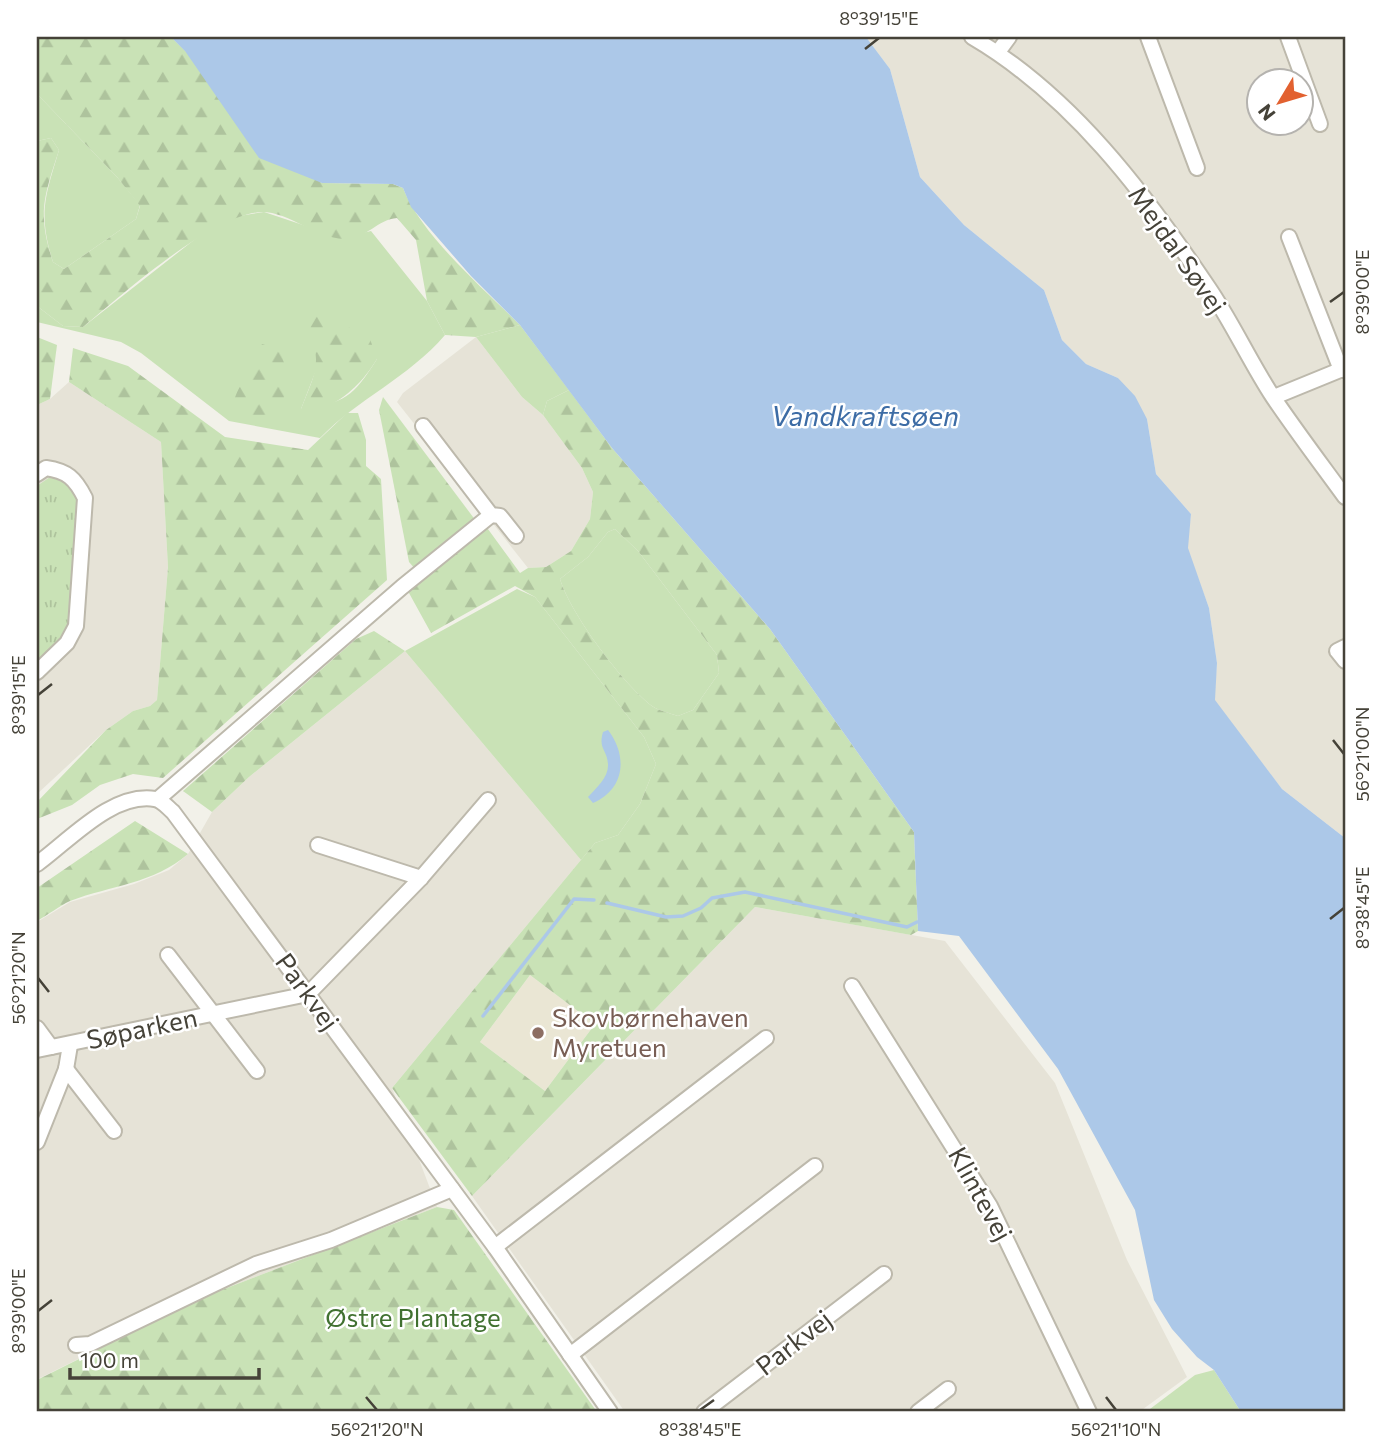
<svg xmlns="http://www.w3.org/2000/svg" width="1382" height="1449" viewBox="0 0 1382 1449" font-family="Commissioner,sans-serif">
<defs>
<pattern id="forest-firs" width="22" height="20" patternUnits="userSpaceOnUse" patternTransform="scale(1.75)"><rect width="22" height="20" fill="#c9e2b6"/><path d="M5 1l3.5 6h-7zM16 11l3.5 6h-7z" fill="#aec39d"/></pattern>
<pattern id="park-tufts" width="24" height="20" patternUnits="userSpaceOnUse" patternTransform="scale(1.75)"><rect width="24" height="20" fill="#c9e2b6"/><path d="M3 7l-1-3M5 7V3M7 7l1-3M15 17l-1-3M17 17v-4M19 17l1-3" fill="none" stroke="#aec39d"/></pattern>
</defs>
<rect width="100%" height="100%" fill="#f2f1e9"/>
<!-- residential -->
<g fill="#e6e3d7" fill-rule="evenodd">
<path d="M866,37H1345V838L1282,789L1214,700L1217,663L1209,608L1187,548L1191,514L1156,474L1147,419L1118,378L1086,364L1062,340L1044,290L964,225L920,177L890,69ZM1260,80H1302V122H1260Z"/>
<path d="M476,337L522,397L543,415L582,468L593,492L590,519L571,551L546,567L528,568L397,402L403,393Z"/>
<path d="M69,382L161,442L168,567L157,700L150,706L133,711L106,730L37,794V405L50,399Z"/>
<path d="M405,651L581,860L392,1088L437,1207L201,1298L38,1379L37,922L70,902L134,884L169,870L188,854L212,812L249,777Z"/>
<path d="M755,907L945,941L1055,1083L1127,1260L1187,1377L1139,1412H625L472,1196Z"/>
</g>
<!-- education -->
<path fill="#eae6d4" d="M530,975L595,1024L545,1091L480,1042Z"/>
<!-- grass -->
<g fill="#c9e2b6" fill-rule="evenodd">
<path d="M37,94L117,177L140,205L136,219L64,269L53,262C38,214 45,197 59,150L51,138L37,141Z"/>
<path d="M264,212L342,238L371,231L427,301L445,335C409,377 358,399 320,438L229,421L141,353L121,342L37,322V306L63,326L83,327L208,229L239,216ZM314,340L377,359C353,397 345,403 301,409L318,365Z"/>
<path d="M520,325L569,390L547,401L543,415L522,397L476,337Z"/>
<path d="M615,529L638,551L717,655L719,673L693,710L678,716C670,713 659,711 652,706C623,684 570,613 560,579L588,557L608,532Z"/>
<path d="M517,589L535,597L644,737L656,764L640,804L618,835L595,843L581,860L405,651Z"/>
<path d="M1214,1370L1241,1412H1146L1195,1375Z"/>
</g>
<!-- forest -->
<g fill="url(#forest-firs)" fill-rule="evenodd">
<path d="M37,37H171L322,183L393,184L403,188C421,235 484,289 520,325L476,337L445,335L427,301L416,240L397,218C378,219 365,240 344,239C316,238 289,212 262,212C212,214 123,294 83,327L63,326L37,306V141L51,138L59,150C44,197 37,213 53,262L64,269L136,219L140,206L117,177L37,94Z"/>
<path d="M305,308L329,316L370,339L377,359C359,388 341,402 309,415L301,409C316,371 326,357 300,320Z"/>
<path d="M37,337L57,345L50,399L37,405Z"/>
<path d="M262,344L280,349L290,383L279,409L254,420L231,412C233,395 253,361 262,344Z"/>
<path d="M73,348L128,366L225,437L308,450L347,413H358L366,440V466L381,479L387,580L163,778L133,774L100,785L72,805L37,819V802L106,730L133,711L150,706L157,700L168,567L161,442L69,382Z"/>
<path d="M569,390L612,448L770,629L914,832L918,931L911,935L755,907L472,1196L392,1088L595,843L618,835L640,804L656,764L644,737L535,597L515,586L431,633L409,593L410,586L485,525L520,573L528,568L546,567L571,551L590,519L593,492L582,468L543,415L547,401ZM615,529L638,551L717,655L719,673L693,710L678,716C670,713 659,711 652,706C623,684 570,613 560,579L588,557L608,532ZM530,975L595,1024L545,1091L480,1042Z"/>
<path d="M383,397L476,521L416,570L409,562L379,410Z"/>
<path d="M374,631L405,651L249,777L212,812L183,791L356,639Z"/>
<path d="M135,821L188,854C153,884 112,885 70,901C59,906 48,915 37,921V888Z"/>
<path d="M437,1207L454,1210L597,1412H37V1380L201,1298Z"/>
</g>
<!-- park -->
<path fill="url(#park-tufts)" d="M59,476L66,479L77,494L72,612L65,636L37,667V486L50,477Z"/>
<!-- water -->
<g fill="#acc8e8">
<path d="M171,37H866L890,69L920,177L964,225L1044,290L1062,340L1086,364L1118,378L1135,396L1147,419L1156,474L1191,514L1188,548L1209,608L1217,663L1215,700L1282,789L1345,838V1412H1241L1214,1370L1197,1357L1172,1329L1154,1300L1135,1210L1058,1069L959,936L918,931L914,832L770,629L612,448L520,325L471,276L411,207L403,188L393,184L322,183L259,158L185,51Z"/>
<path d="M608,730C628,756 625,789 593,803L588,797C596,788 609,777 608,764C607,749 598,749 603,732Z"/>
</g>
<g fill="none" stroke-linecap="round" stroke-linejoin="round">
<!-- stream -->
<g stroke="#acc8e8" stroke-width="3.5">
<path d="M607,903L666,917L683,916L701,908L712,898L745,892L907,927L917,922"/>
<path d="M483,1016L574,899L594,900"/>
</g>
<defs>
<g id="street">
<path d="M972,37C1071,95 1144,192 1208,287C1232,322 1250,362 1273,397C1296,431 1321,464 1345,497"/>
<path d="M1148,37L1197,168"/>
<path d="M1288,37L1320,124"/>
<path d="M998,52L1009,37"/>
<path d="M1289,237L1341,370"/>
<path d="M1274,397L1345,368"/>
<path d="M423,426L491,515L500,516L516,536"/>
<path d="M37,474L46,468C67,471 75,478 85,498L76,626L67,643L37,672"/>
<path d="M1345,647L1337,651L1345,661"/>
<path d="M158,799L402,587L491,515"/>
<path d="M318,845L421,878"/>
<path d="M37,864C69,841 112,792 155,799C162,800 167,807 173,812L495,1247L610,1412"/>
<path d="M168,955L257,1071"/>
<path d="M852,986L990,1206L1089,1412"/>
<path d="M37,1028L51,1047"/>
<path d="M37,1050L308,994L421,878L488,800"/>
<path d="M66,1069L114,1131"/>
<path d="M37,1142L66,1069L70,1045"/>
<path d="M495,1247L766,1038"/>
<path d="M76,1345L90,1344L256,1264L331,1240L452,1189"/>
<path d="M570,1355L815,1166"/>
<path d="M704,1412L884,1274"/>
<path d="M918,1412L948,1389"/>
</g>
</defs>
<!-- street casing -->
<use href="#street" stroke="#bdb9ac" stroke-width="18"/>
<!-- street -->
<use href="#street" stroke="#fff" stroke-width="14"/>
</g>
<!-- ticks -->
<path fill="none" stroke="#454238" stroke-width="2.5" d="M865,49L879,38M1330,302L1344,292M38,695L52,684M1333,740L1344,754M1330,919L1344,908M38,978L49,992M38,1311L52,1300M366,1397L377,1410M1106,1397L1116,1410M700,1410L714,1400"/>
<!-- markers -->
<circle fill="#8d6e63" stroke="#fff" stroke-width="2.5" cx="538" cy="1033" r="7"/>
<g text-anchor="middle" stroke-width="5" stroke-linejoin="round" paint-order="stroke">
<!-- street labels -->
<g font-size="26" fill="#454238" stroke="#fff">
<text transform="translate(1177 250) rotate(55)" y="9">Mejdal Søvej</text>
<text transform="translate(307 992) rotate(54)" y="9">Parkvej</text>
<text transform="translate(142 1029) rotate(-12)" y="9">Søparken</text>
<text transform="translate(980 1194) rotate(61)" y="9">Klintevej</text>
<text transform="translate(794 1343) rotate(-38)" y="9">Parkvej</text>
</g>
<!-- education labels -->
<g font-size="26" fill="#785e54" stroke="#fff" text-anchor="start">
<text x="552" y="1027">Skovbørnehaven<tspan x="552" dy="30">Myretuen</tspan></text>
</g>
<!-- park labels -->
<g font-size="26" fill="#417131" stroke="#fff">
<text x="413" y="1327">Østre Plantage</text>
</g>
<!-- water labels -->
<g font-size="28" font-style="italic" fill="#3d6ca5" stroke="#fff">
<text x="865" y="426">Vandkraftsøen</text>
</g>
</g>
<!-- border -->
<rect width="1382" height="1449" fill="none" stroke="#ffffff" stroke-width="77"/>
<!-- north arrow -->
<g transform="translate(1280 102) rotate(232)"><circle r="33" fill="#ffffff" stroke="#b5b3af" stroke-width="2"/>
<path d="M0-5L12 26L0 18L-12 26Z" fill="#e26130"/>
<text y="-10" font-size="19" font-weight="bold" text-anchor="middle" fill="#454238">N</text>
</g>
<!-- scale -->
<path d="M70 1368v10h189v-10" fill="none" stroke="#454238" stroke-width="3.5"/>
<text x="80" y="1368" font-size="21" fill="#454238" stroke="#ffffff" stroke-width="5" paint-order="stroke">100 m</text>
<rect x="38" y="38" width="1306" height="1372" fill="none" stroke="#454238" stroke-width="2.5"/>
<g font-size="18" text-anchor="middle" fill="#454238">
<text x="879" y="25">8°39'15"E</text>
<text transform="translate(1363 292) rotate(-90)" y="6">8°39'00"E</text>
<text transform="translate(19 695) rotate(-90)" y="6">8°39'15"E</text>
<text transform="translate(1363 754) rotate(-90)" y="6">56°21'00"N</text>
<text transform="translate(1363 908) rotate(-90)" y="6">8°38'45"E</text>
<text transform="translate(19 978) rotate(-90)" y="6">56°21'20"N</text>
<text transform="translate(19 1311) rotate(-90)" y="6">8°39'00"E</text>
<text x="377" y="1436">56°21'20"N</text>
<text x="700" y="1436">8°38'45"E</text>
<text x="1116" y="1436">56°21'10"N</text>
</g>
</svg>
